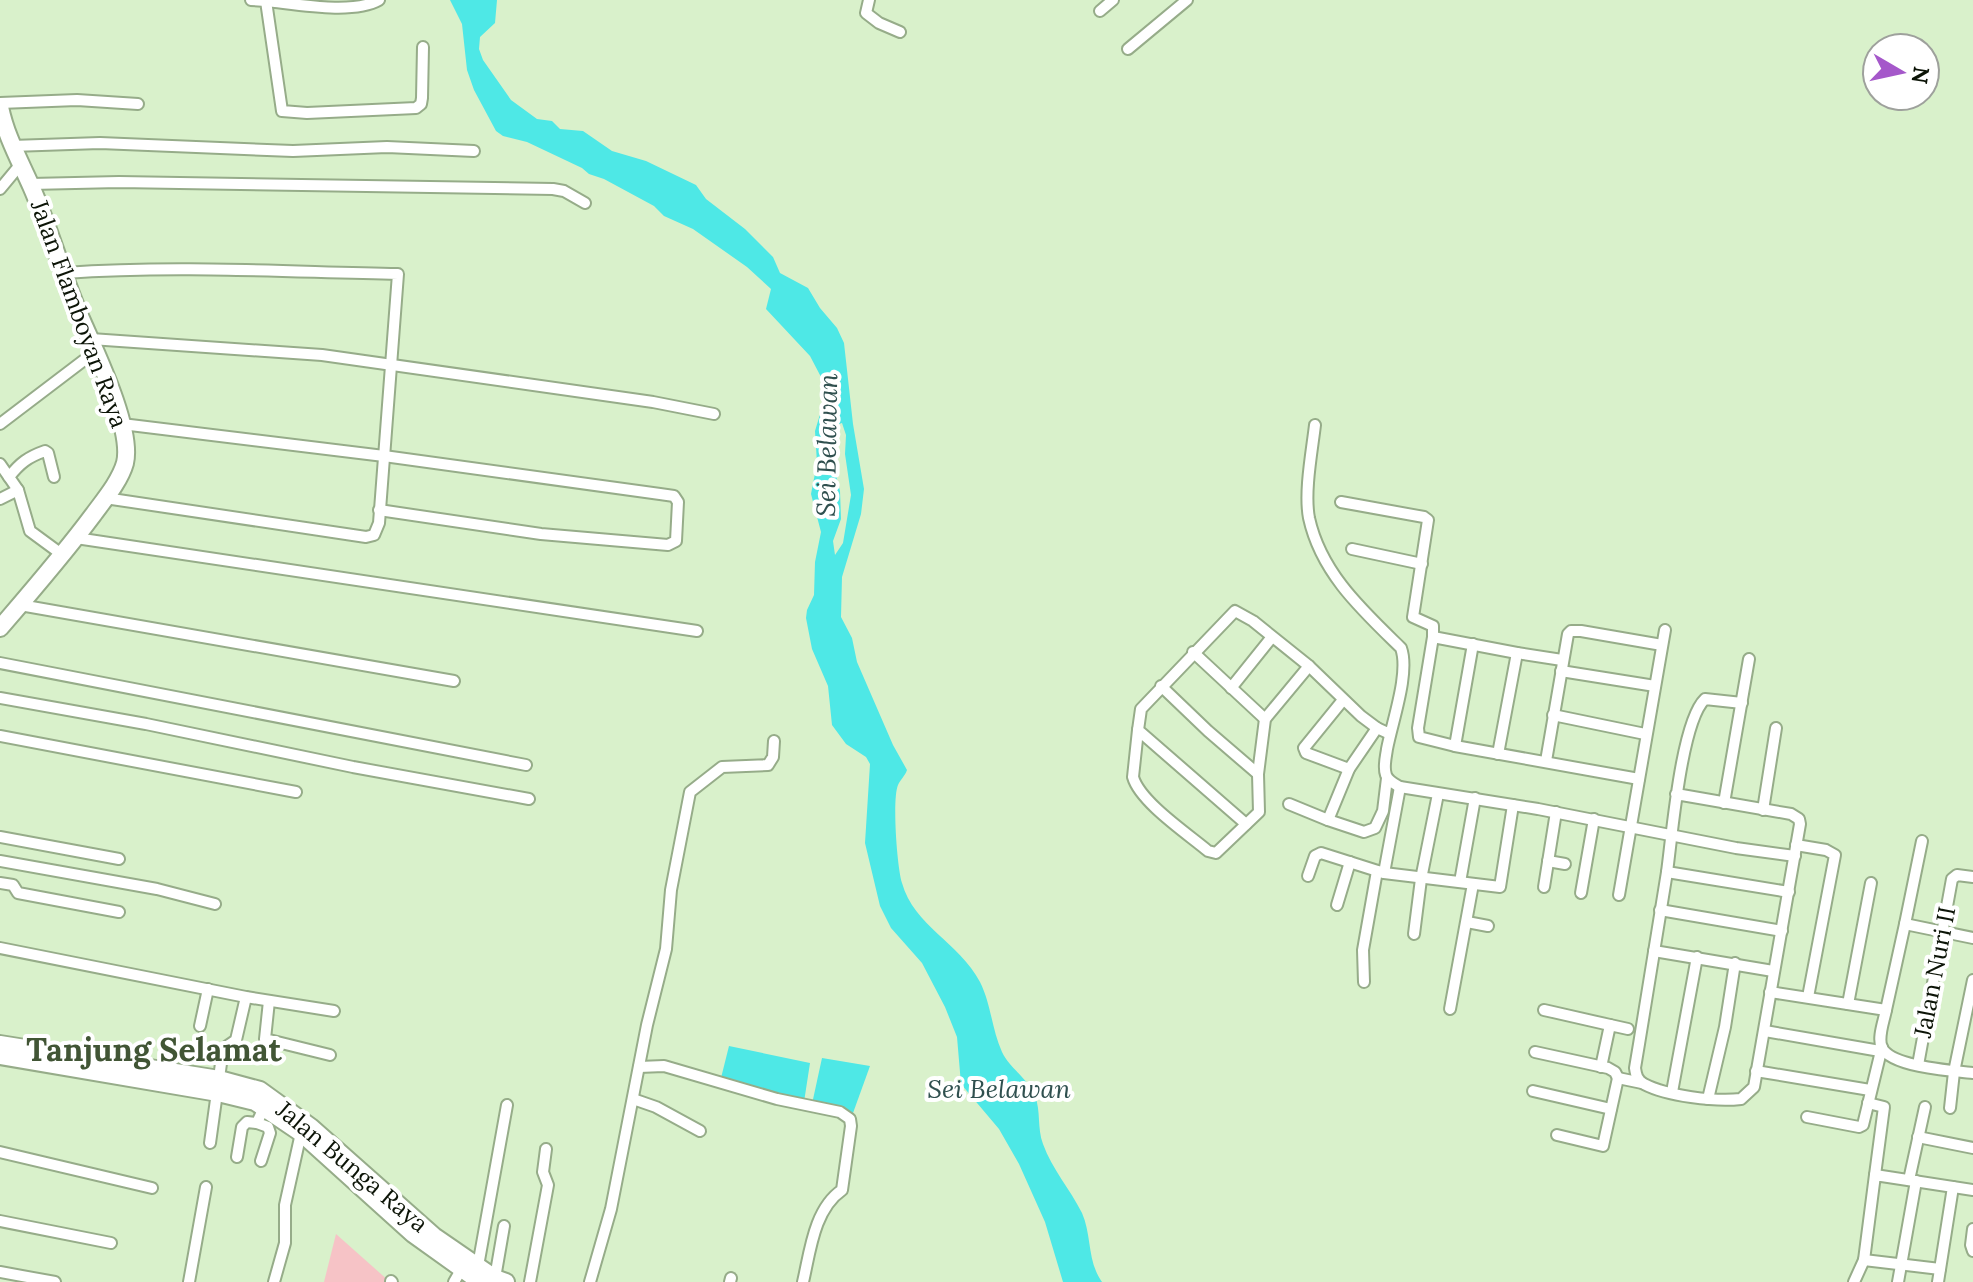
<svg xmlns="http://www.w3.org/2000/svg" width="1973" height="1282" viewBox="0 0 1973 1282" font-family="Lora,serif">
<rect width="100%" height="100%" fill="#d9f1cb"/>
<!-- green -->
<path fill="#f6c3c6" d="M336,1234L390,1282H324Z"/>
<!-- water -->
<g fill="#4ee8e6" fill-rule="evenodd">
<path d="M450,0H497L495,23L480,37L479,49L483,60L511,100L537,119L552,121L560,129L583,131L612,151L646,161L696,185L706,199L745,229L773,257L780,273L808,288L820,308L837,328L844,343L853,424L864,489L861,514L842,577L841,617L852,638L857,662L893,745L907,770C905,776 900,780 898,785C892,799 897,867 902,883C914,926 959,942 980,982C991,1004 992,1030 1002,1052C1010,1069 1028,1078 1035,1096C1041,1111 1037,1128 1043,1144C1052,1169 1070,1189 1082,1213C1092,1236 1087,1261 1102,1282H1063L1045,1222L1019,1164L999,1129L961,1084L957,1037L945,1007L922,963L891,928L880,906L865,843L870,764L866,757L846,744L832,725L828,686L812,649L806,618L807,610L814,595L815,562L821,532L811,494L817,463L815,431L824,401L821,377L810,356L766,309L771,289L747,267L693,229L664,216L654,206L604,179L589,174L582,168L527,142L503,136L496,131L474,90L467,70L462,24ZM842,423L846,435L845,454L851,495L843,543L835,555L833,541L841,519L840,491L829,448L839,424Z"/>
<path d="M729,1046L810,1063L804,1102L720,1082Z"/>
<path d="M822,1058L870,1066L853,1113L812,1104Z"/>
</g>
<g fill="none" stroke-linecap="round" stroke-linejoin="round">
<defs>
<g id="street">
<path d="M251,0L266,1L282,111L307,113L416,108L421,104L422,98L423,47"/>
<path d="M869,0L866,13L879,23L900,32"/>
<path d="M266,1C296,4 353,15 379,0"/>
<path d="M1100,11L1113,0"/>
<path d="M1128,49L1187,0"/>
<path d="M0,103L77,100L138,104"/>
<path d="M12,146L100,143L293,151L387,147L474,151"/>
<path d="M31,184L119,182L553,189L564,191L585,203"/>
<path d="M0,189L20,165"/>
<path d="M65,273C176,265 287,272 398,274L379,523L374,535L366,537L105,498"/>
<path d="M91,339L322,355L653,402L714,414"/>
<path d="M0,424L96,351"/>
<path d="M122,424L384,456L660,494L674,496L678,502L676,541L668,545L541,534L379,510"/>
<path d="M1315,425C1312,451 1304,492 1309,518C1321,573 1362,610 1401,648C1410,673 1392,722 1387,749C1386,757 1383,767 1386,775C1388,781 1395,784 1400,787L1538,809L1736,848L1795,856"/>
<path d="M0,464L9,477"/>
<path d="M18,490L9,477C20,463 28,457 45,451L48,453L54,477"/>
<path d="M0,499L18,490L30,531L64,556"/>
<path d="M1341,502L1424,517L1428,520L1413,617L1433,626V637"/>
<path d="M76,538L697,631"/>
<path d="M1352,549L1422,564"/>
<path d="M20,605L454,681"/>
<path d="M1193,652L1265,719"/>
<path d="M1517,653L1433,637L1418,728L1419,737L1455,746L1639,779"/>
<path d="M0,663L526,765"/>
<path d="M1561,671L1655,686"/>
<path d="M1161,686L1208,731L1258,774"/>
<path d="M1231,688L1272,637"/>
<path d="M0,698L146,724L353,767L529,799"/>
<path d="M1343,700L1304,748L1306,753L1349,769"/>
<path d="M1553,715L1645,734"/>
<path d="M1377,728L1349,769L1328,820L1364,832L1375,828L1383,811L1387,778"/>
<path d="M1138,730L1133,777C1140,802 1188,834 1208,851L1216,853L1259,812L1258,774L1265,719L1309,666"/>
<path d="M0,736L296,792"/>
<path d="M1455,746L1473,644"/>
<path d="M1498,754L1517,653L1562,660"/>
<path d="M1546,761L1568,634L1571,631H1581L1662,645"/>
<path d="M1676,794L1791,814L1799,819L1800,824L1754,1087L1741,1099C1715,1102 1667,1096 1644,1084C1637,1080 1636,1075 1635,1068C1646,1003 1656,938 1667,872C1672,836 1681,722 1705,699L1742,703"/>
<path d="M1724,803L1749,659"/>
<path d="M1289,804L1328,820"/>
<path d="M1763,810L1776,728"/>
<path d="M1246,824L1138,730L1141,709L1235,611L1253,621L1309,666L1361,716L1377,728L1390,734"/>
<path d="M0,837L119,859"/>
<path d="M1796,845L1826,850L1835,855L1808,997"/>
<path d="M0,861L157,889L215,904"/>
<path d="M1548,861L1565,864"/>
<path d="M1667,872L1789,892"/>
<path d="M1384,873L1400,787"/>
<path d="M1308,876L1315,856L1321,853L1384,873L1500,887L1513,805"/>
<path d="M1460,882L1475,798"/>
<path d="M0,883L13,885L18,893L119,912"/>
<path d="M1544,887L1556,812"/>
<path d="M1581,893L1594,819"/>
<path d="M1619,895L1665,630"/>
<path d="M1337,905L1350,862"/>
<path d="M1660,910L1782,931"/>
<path d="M1467,922L1488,926"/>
<path d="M1905,924L1922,841"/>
<path d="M1414,934L1421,879L1438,794"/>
<path d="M0,948L246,997L334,1011"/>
<path d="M1654,951L1773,971"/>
<path d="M1364,982L1363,950L1377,871"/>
<path d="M1770,992L1886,1010C1884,1021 1877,1038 1882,1048C1892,1067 1953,1071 1973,1073"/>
<path d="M269,1001L265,1039L330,1055"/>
<path d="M1848,1004L1871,883"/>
<path d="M1450,1009L1473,884"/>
<path d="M1544,1010L1610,1025"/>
<path d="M1886,1010L1905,924L1973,938"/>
<path d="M200,1026L208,989"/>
<path d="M1765,1031L1880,1051"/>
<path d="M1535,1052L1608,1068L1615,1072L1618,1078"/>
<path d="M1918,1065L1952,879L1957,875L1973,877"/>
<path d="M639,1067L664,1066L777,1099L840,1112L850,1119L851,1126L842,1190C814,1209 810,1252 803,1282"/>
<path d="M1601,1067L1610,1025L1628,1029"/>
<path d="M1756,1071L1870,1090"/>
<path d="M1533,1091L1611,1109"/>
<path d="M1672,1092L1697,957"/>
<path d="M633,1099L656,1107L700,1131"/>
<path d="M1708,1099L1725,1027L1735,963"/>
<path d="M1868,1103L1884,1107L1875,1175"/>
<path d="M1950,1108L1954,1072L1973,980"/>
<path d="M1807,1117L1859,1127L1863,1125L1882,1047"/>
<path d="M1557,1135L1603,1146L1618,1078L1642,1083"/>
<path d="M1918,1137L1973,1148"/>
<path d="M210,1143L223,1049L236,1040L246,997"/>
<path d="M0,1152L152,1188"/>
<path d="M237,1157L242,1127L247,1122L257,1123"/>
<path d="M261,1161L270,1133L268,1127L257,1123L264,1107"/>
<path d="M1909,1180L1925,1107"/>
<path d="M0,1221L111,1243"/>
<path d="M1973,1229L1971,1245L1973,1251"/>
<path d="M1864,1260L1940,1269"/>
<path d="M478,1266L507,1105"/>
<path d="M0,1272L55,1282"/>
<path d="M495,1278L504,1226"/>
<path d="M391,1281L392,1282"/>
<path d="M189,1282L206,1187"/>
<path d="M274,1282L285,1243V1205L301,1133"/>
<path d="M454,1282L461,1270"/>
<path d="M530,1282L548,1185L543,1172L546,1149"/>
<path d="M590,1282L611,1209L647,1025L666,949L671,890L690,792L722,767L768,765L773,757L774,741"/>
<path d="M730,1282L731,1278"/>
<path d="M1854,1282L1864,1260L1875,1175L1973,1190"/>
<path d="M1898,1282L1916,1181"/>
<path d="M1938,1282L1953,1187"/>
</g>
<g id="primary">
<path d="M0,107C6,136 19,159 31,186C51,231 63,279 83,323C97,355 133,430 125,463C120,481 104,500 93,515C64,554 32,591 0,628"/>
<path d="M0,1044L219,1079L260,1090L311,1127L434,1236L495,1278L506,1282"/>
<path d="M0,1056L218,1093L255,1102L301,1133L413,1234L480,1282"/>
</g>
</defs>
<!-- street casing -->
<use href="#street" stroke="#96ac89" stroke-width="14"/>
<!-- primary casing -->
<use href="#primary" stroke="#96ac89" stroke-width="20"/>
<!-- street -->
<use href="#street" stroke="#fff" stroke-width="10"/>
<!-- primary -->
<use href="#primary" stroke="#fff" stroke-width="16"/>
</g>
<g text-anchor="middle" stroke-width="8" stroke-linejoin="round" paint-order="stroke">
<!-- street labels -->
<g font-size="24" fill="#0c1407" stroke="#fff">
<text transform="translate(79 314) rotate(70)" y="8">Jalan Flamboyan Raya</text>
<text transform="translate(1935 972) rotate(-79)" y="8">Jalan Nuri II</text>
<text transform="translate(352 1167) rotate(40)" y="8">Jalan Bunga Raya</text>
</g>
<!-- water labels -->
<g font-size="26" font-style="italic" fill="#30504f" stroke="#fff">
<text transform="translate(827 445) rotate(-89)" y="9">Sei Belawan</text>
<text x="999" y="1098">Sei Belawan</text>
</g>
<!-- district labels -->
<g font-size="32" font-weight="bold" fill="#415535" stroke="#fff">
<text x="154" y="1061">Tanjung Selamat</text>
</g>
</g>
<!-- north arrow -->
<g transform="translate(1901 72) rotate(99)"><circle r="38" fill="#ffffff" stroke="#9ea19c" stroke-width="2"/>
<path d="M0-6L14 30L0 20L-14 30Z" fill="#a558ca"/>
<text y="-12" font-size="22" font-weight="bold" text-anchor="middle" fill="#0c1407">N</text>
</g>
</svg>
